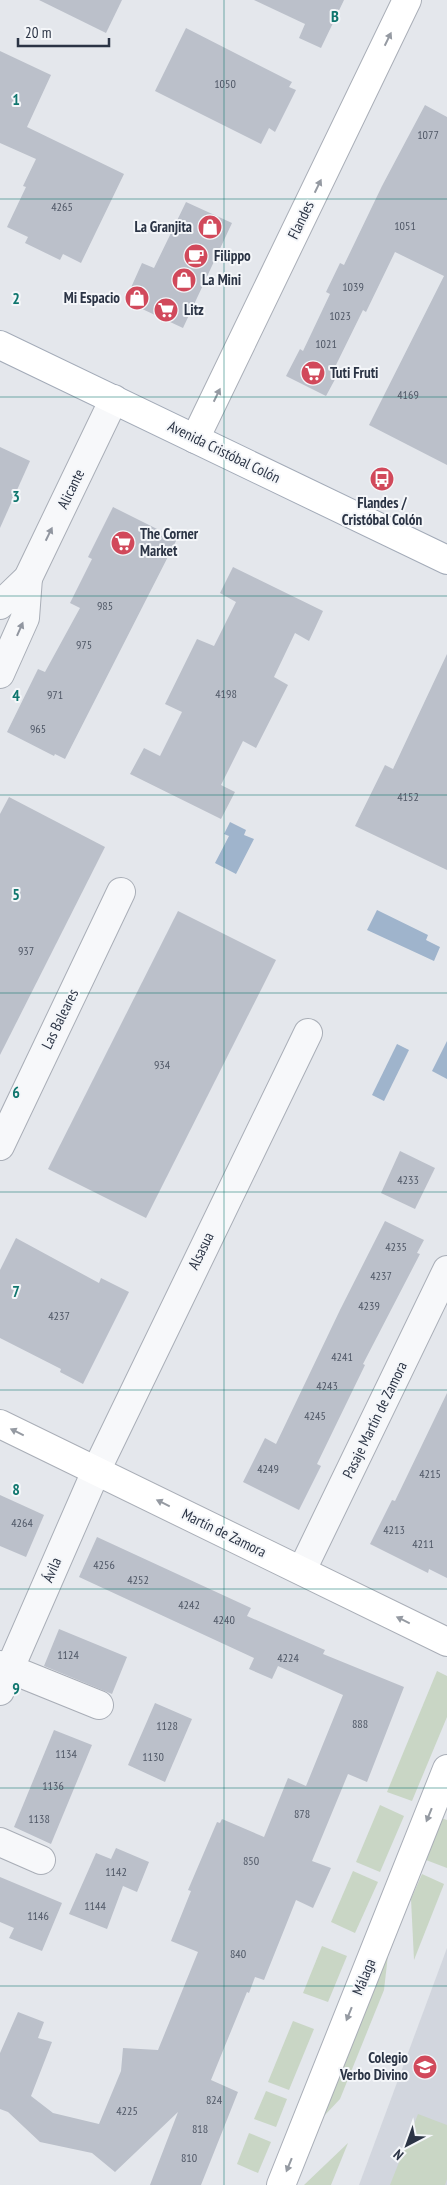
<svg xmlns="http://www.w3.org/2000/svg" width="447" height="2185" viewBox="0 0 447 2185" font-family="'PT Sans Narrow',sans-serif">
<rect width="100%" height="100%" fill="#e4e7ec"/>
<!-- built -->
<path fill="#d2d6de" d="M447,1948V2185H359Z"/>
<!-- green -->
<g fill="#c9d6c5">
<path d="M437,1671L447,1676V1717L412,1801L387,1792Z"/>
<path d="M380,1805L404,1816L380,1872L356,1862Z"/>
<path d="M441,1818L447,1820V1868L426,1860Z"/>
<path d="M353,1871L378,1882L355,1933L331,1922Z"/>
<path d="M422,1874L444,1884L414,1960L411,1899Z"/>
<path d="M322,1946L347,1956L328,2002L303,1993Z"/>
<path d="M388,1955L384,1990L340,2099L324,2116Z"/>
<path d="M293,2021L314,2029L289,2090L268,2082Z"/>
<path d="M266,2091L287,2099L276,2127L254,2119Z"/>
<path d="M418,2114L447,2125V2179L445,2185H390Z"/>
<path d="M249,2133L271,2142L258,2173L237,2164Z"/>
<path d="M348,2143L331,2185H304Z"/>
</g>
<!-- water -->
<g fill="#9fb4cc">
<path d="M230,822L246,830L244,835L254,839L236,874L215,863L229,836L224,834Z"/>
<path d="M377,910L428,935L426,940L440,947L434,961L367,930Z"/>
<path d="M447,1041V1079L432,1071Z"/>
<path d="M397,1044L409,1050L384,1101L372,1095Z"/>
</g>
<!-- building -->
<g fill="#bbc0ca">
<path d="M39,0H122L106,33Z"/>
<path d="M254,0H344L321,48L299,38L305,24Z"/>
<path d="M186,28L292,82L289,87L296,90L275,132L269,128L261,144L155,91Z"/>
<path d="M0,51L51,75L27,127L124,174L81,263L63,254L60,260L25,243L28,237L7,227L26,187L23,186L36,159L0,143Z"/>
<path d="M425,105L447,117V465L369,425L444,276L395,252L366,312L363,310L335,367L340,370L326,396L286,376L300,349L303,351L330,294L326,292L340,263L344,265L382,186Z"/>
<path d="M186,202L232,223L183,328L125,301L142,263L154,268Z"/>
<path d="M0,447L30,461L0,528Z"/>
<path d="M113,507L177,539L65,759L55,754L54,756L7,732L38,669L45,672L80,608L70,603L92,559L88,557Z"/>
<path d="M233,567L323,611L309,641L295,633L274,677L288,685L256,748L243,741L221,785L235,792L221,819L130,774L144,748L160,756L182,712L165,704L197,639L214,646L236,602L220,593Z"/>
<path d="M447,654V870L355,826L385,765L393,769Z"/>
<path d="M9,797L105,847L0,1055V814Z"/>
<path d="M178,911L276,960L146,1218L48,1169Z"/>
<path d="M400,1151L435,1168L415,1209L381,1193Z"/>
<path d="M385,1221L424,1240L417,1253L420,1254L363,1364L365,1365L317,1464L321,1466L299,1510L243,1482L265,1438L276,1444L340,1310Z"/>
<path d="M16,1238L99,1283L101,1278L129,1292L83,1384L60,1372L61,1369L0,1338V1270Z"/>
<path d="M447,1393V1578L429,1569L428,1573L370,1544L392,1500L395,1501Z"/>
<path d="M0,1495L44,1515L26,1557L0,1546Z"/>
<path d="M97,1537L251,1608L247,1616L325,1650L323,1654L404,1687L367,1782L348,1774L312,1861L331,1868L313,1908L296,1900L264,1980L255,1977L249,1993L247,1992L211,2080L238,2092L201,2185H150L178,2112L115,2172L92,2153L40,2142L8,2112L0,2109V2053L18,2012L44,2022L38,2038L52,2042L31,2096L53,2113L99,2124L121,2071L123,2048L158,2050L198,1952L171,1941L191,1891L188,1890L217,1822L220,1823L222,1819L264,1837L288,1778L306,1786L343,1695L278,1666L272,1679L249,1669L254,1658L79,1577Z"/>
<path d="M59,1629L127,1657L112,1694L44,1666Z"/>
<path d="M155,1703L192,1719L165,1782L128,1765Z"/>
<path d="M54,1730L92,1745L51,1844L14,1827Z"/>
<path d="M116,1848L149,1862L137,1892L123,1886L107,1929L69,1914L96,1853L111,1859Z"/>
<path d="M0,1877L62,1903L42,1951L9,1938L14,1928L0,1922Z"/>
</g>
<g fill="none" stroke-linecap="round" stroke-linejoin="round">
<defs>
<g id="street">
<path d="M0,605L28,578L114,399"/>
<path d="M0,674L25,618L28,578"/>
<path d="M0,1146L121,892"/>
<path d="M302,1570L447,1270"/>
<path d="M0,1665L99,1705"/>
<path d="M0,1691L96,1471L308,1033"/>
<path d="M0,1842L41,1860"/>
</g>
<g id="secondary">
<path d="M195,439L407,0"/>
<path d="M0,1424L447,1642"/>
<path d="M281,2185L447,1769"/>
</g>
<path id="primary" d="M0,345L447,560"/>
</defs>
<!-- street casing -->
<use href="#street" stroke="#a9aeb7" stroke-width="30"/>
<!-- secondary casing -->
<use href="#secondary" stroke="#a9aeb7" stroke-width="30"/>
<!-- primary casing -->
<use href="#primary" stroke="#a3abb8" stroke-width="30"/>
<!-- street -->
<use href="#street" stroke="#f7f8fa" stroke-width="28"/>
<!-- secondary -->
<use href="#secondary" stroke="#fff" stroke-width="28"/>
<!-- primary -->
<use href="#primary" stroke="#fff" stroke-width="28"/>
</g>
<!-- one-way arrows -->
<defs><path id="oneway-solid" d="M-6-.8H1V-3.2L6.5 0L1 3.2V.8H-6Z" transform="scale(1.25)"/></defs>
<g fill="#959aa2">
<use href="#oneway-solid" transform="translate(388 39) rotate(-64)"/>
<use href="#oneway-solid" transform="translate(318 186) rotate(-64)"/>
<use href="#oneway-solid" transform="translate(217 395) rotate(-64)"/>
<use href="#oneway-solid" transform="translate(17 1432) rotate(-154)"/>
<use href="#oneway-solid" transform="translate(163 1503) rotate(-154)"/>
<use href="#oneway-solid" transform="translate(403 1620) rotate(-154)"/>
<use href="#oneway-solid" transform="translate(429 1815) rotate(112)"/>
<use href="#oneway-solid" transform="translate(349 2014) rotate(112)"/>
<use href="#oneway-solid" transform="translate(289 2165) rotate(112)"/>
</g>
<g fill="#9196a0">
<use href="#oneway-solid" transform="translate(49 534) rotate(-64)"/>
<use href="#oneway-solid" transform="translate(20 629) rotate(-66)"/>
</g>
<!-- grid -->
<path fill="none" stroke="#0f766e" stroke-width="1" stroke-opacity="0.55" d="M224,0V2185M0,199H447M0,397H447M0,596H447M0,795H447M0,993H447M0,1192H447M0,1390H447M0,1589H447M0,1788H447M0,1986H447"/>
<!-- icons -->
<defs>
<symbol id="shop-disc" viewBox="-11 -11 22 22"><circle r="9.5" fill="#d1495b" stroke="#f4f6f9"/><path d="M-5-2.5h2.3a2.7 3.5 0 0 1 5.4 0H5L5.5 6h-11ZM-1.5-2.5h3a1.5 2.3 0 0 0-3 0Z" fill="#fff"/></symbol>
<symbol id="cafe-disc" viewBox="-11 -11 22 22"><circle r="9.5" fill="#d1495b" stroke="#f4f6f9"/><path d="M-5.5-4.5H6V0H3Q3 3.5 0 3.5H-2.5Q-5.5 3.5-5.5 0ZM3-3.2v2h1.7v-2ZM-6 4.5H4V6H-6Z" fill="#fff"/></symbol>
<symbol id="supermarket-disc" viewBox="-11 -11 22 22"><circle r="9.5" fill="#d1495b" stroke="#f4f6f9"/><path d="M-6-5.5h2.5l.6 2H6L4.5 2H-2.5L-4.4-4H-6ZM-1.5 3.2a1.3 1.3 0 1 0 .1 0ZM3 3.2a1.3 1.3 0 1 0 .1 0Z" fill="#fff"/></symbol>
<symbol id="bus-disc" viewBox="-11 -11 22 22"><circle r="9.5" fill="#d1495b" stroke="#f4f6f9"/><path d="M-5-6H5V4H4V6H2V4H-2V6H-4V4H-5ZM-3.5-4V0h7V-4ZM-3.5 1.2v1.5H-2V1.2ZM2 1.2v1.5H3.5V1.2Z" fill="#fff"/></symbol>
<symbol id="school-disc" viewBox="-11 -11 22 22"><circle r="9.5" fill="#d1495b" stroke="#f4f6f9"/><path d="M0-5L7-2L0 1L-7-2ZM-4 1L0 2.5L4 1V4Q0 6-4 4Z" fill="#fff"/></symbol>
</defs>
<g fill-rule="evenodd">
<use href="#shop-disc" x="196" y="213" width="28" height="28"/>
<use href="#cafe-disc" x="182" y="242" width="28" height="28"/>
<use href="#shop-disc" x="170" y="266" width="28" height="28"/>
<use href="#shop-disc" x="123" y="284" width="28" height="28"/>
<use href="#supermarket-disc" x="152" y="296" width="28" height="28"/>
<use href="#supermarket-disc" x="299" y="359" width="28" height="28"/>
<use href="#bus-disc" x="368" y="465" width="28" height="28"/>
<use href="#supermarket-disc" x="109" y="529" width="28" height="28"/>
<use href="#school-disc" x="411" y="2053" width="28" height="28"/>
</g>
<g text-anchor="middle" stroke-width="4" stroke-linejoin="round" paint-order="stroke">
<!-- number labels -->
<g font-size="12" fill="#4f5766">
<text x="225" y="88">1050</text>
<text x="428" y="139">1077</text>
<text x="62" y="211">4265</text>
<text x="405" y="230">1051</text>
<text x="353" y="291">1039</text>
<text x="340" y="320">1023</text>
<text x="326" y="348">1021</text>
<text x="408" y="399">4169</text>
<text x="105" y="610">985</text>
<text x="84" y="649">975</text>
<text x="226" y="698">4198</text>
<text x="55" y="699">971</text>
<text x="38" y="733">965</text>
<text x="408" y="801">4152</text>
<text x="26" y="955">937</text>
<text x="162" y="1069">934</text>
<text x="408" y="1184">4233</text>
<text x="396" y="1251">4235</text>
<text x="381" y="1280">4237</text>
<text x="369" y="1310">4239</text>
<text x="59" y="1320">4237</text>
<text x="342" y="1361">4241</text>
<text x="327" y="1390">4243</text>
<text x="315" y="1420">4245</text>
<text x="268" y="1473">4249</text>
<text x="430" y="1478">4215</text>
<text x="22" y="1527">4264</text>
<text x="394" y="1534">4213</text>
<text x="423" y="1548">4211</text>
<text x="104" y="1569">4256</text>
<text x="138" y="1584">4252</text>
<text x="189" y="1609">4242</text>
<text x="224" y="1624">4240</text>
<text x="68" y="1659">1124</text>
<text x="288" y="1662">4224</text>
<text x="360" y="1728">888</text>
<text x="167" y="1730">1128</text>
<text x="66" y="1758">1134</text>
<text x="153" y="1761">1130</text>
<text x="53" y="1790">1136</text>
<text x="302" y="1818">878</text>
<text x="39" y="1823">1138</text>
<text x="251" y="1865">850</text>
<text x="116" y="1876">1142</text>
<text x="95" y="1910">1144</text>
<text x="38" y="1920">1146</text>
<text x="238" y="1958">840</text>
<text x="214" y="2104">824</text>
<text x="127" y="2115">4225</text>
<text x="200" y="2133">818</text>
<text x="189" y="2162">810</text>
</g>
<!-- street labels -->
<g font-size="15" fill="#2b3445" stroke="#f4f6f9">
<text transform="translate(301 220) rotate(-64)" y="5">Flandes</text>
<text transform="translate(224 452) rotate(26)" y="5">Avenida Cristóbal Colón</text>
<text transform="translate(71 489) rotate(-64)" y="5">Alicante</text>
<text transform="translate(60 1019) rotate(-64)" y="5">Las Baleares</text>
<text transform="translate(201 1251) rotate(-64)" y="5">Alsasua</text>
<text transform="translate(375 1420) rotate(-64)" y="5">Pasaje Martín de Zamora</text>
<text transform="translate(224 1533) rotate(26)" y="5">Martín de Zamora</text>
<text transform="translate(52 1570) rotate(-67)" y="5">Ávila</text>
<text transform="translate(364 1977) rotate(-68)" y="5">Málaga</text>
</g>
<!-- poi labels -->
<g font-size="15" font-weight="bold" fill="#2b3445" stroke="#f4f6f9" text-anchor="start">
<text x="192" y="232" text-anchor="end">La Granjita</text>
<text x="214" y="261">Filippo</text>
<text x="202" y="285">La Mini</text>
<text x="120" y="303" text-anchor="end">Mi Espacio</text>
<text x="184" y="315">Litz</text>
<text x="330" y="378">Tuti Fruti</text>
<text x="382" y="508" text-anchor="middle">Flandes /<tspan x="382" dy="17">Cristóbal Colón</tspan></text>
<text x="140" y="539">The Corner<tspan x="140" dy="17">Market</tspan></text>
<text x="408" y="2063" text-anchor="end">Colegio<tspan x="408" dy="17">Verbo Divino</tspan></text>
</g>
</g>
<g font-size="16" text-anchor="middle" font-weight="bold" fill="#0f766e" stroke="#f4f6f9" stroke-width="4" stroke-linejoin="round" paint-order="stroke">
<text x="335" y="22">B</text>
<text x="16" y="105">1</text>
<text x="16" y="304">2</text>
<text x="16" y="502">3</text>
<text x="16" y="701">4</text>
<text x="16" y="900">5</text>
<text x="16" y="1098">6</text>
<text x="16" y="1297">7</text>
<text x="16" y="1495">8</text>
<text x="16" y="1694">9</text>
</g>
<!-- north arrow -->
<g transform="translate(407 2145) rotate(221)" stroke="#f4f6f9" stroke-width="4" paint-order="stroke">
<path d="M0-4L9 19L0 12L-9 19Z" fill="#2b3445"/>
<text y="-8" font-size="14" font-weight="bold" text-anchor="middle" fill="#2b3445">N</text>
</g>
<!-- scale -->
<path d="M18 38v8h91v-8" fill="none" stroke="#2b3445" stroke-width="2.5"/>
<text x="25" y="38" font-size="15" fill="#2b3445" stroke="#f4f6f9" stroke-width="4" paint-order="stroke">20 m</text>
</svg>
